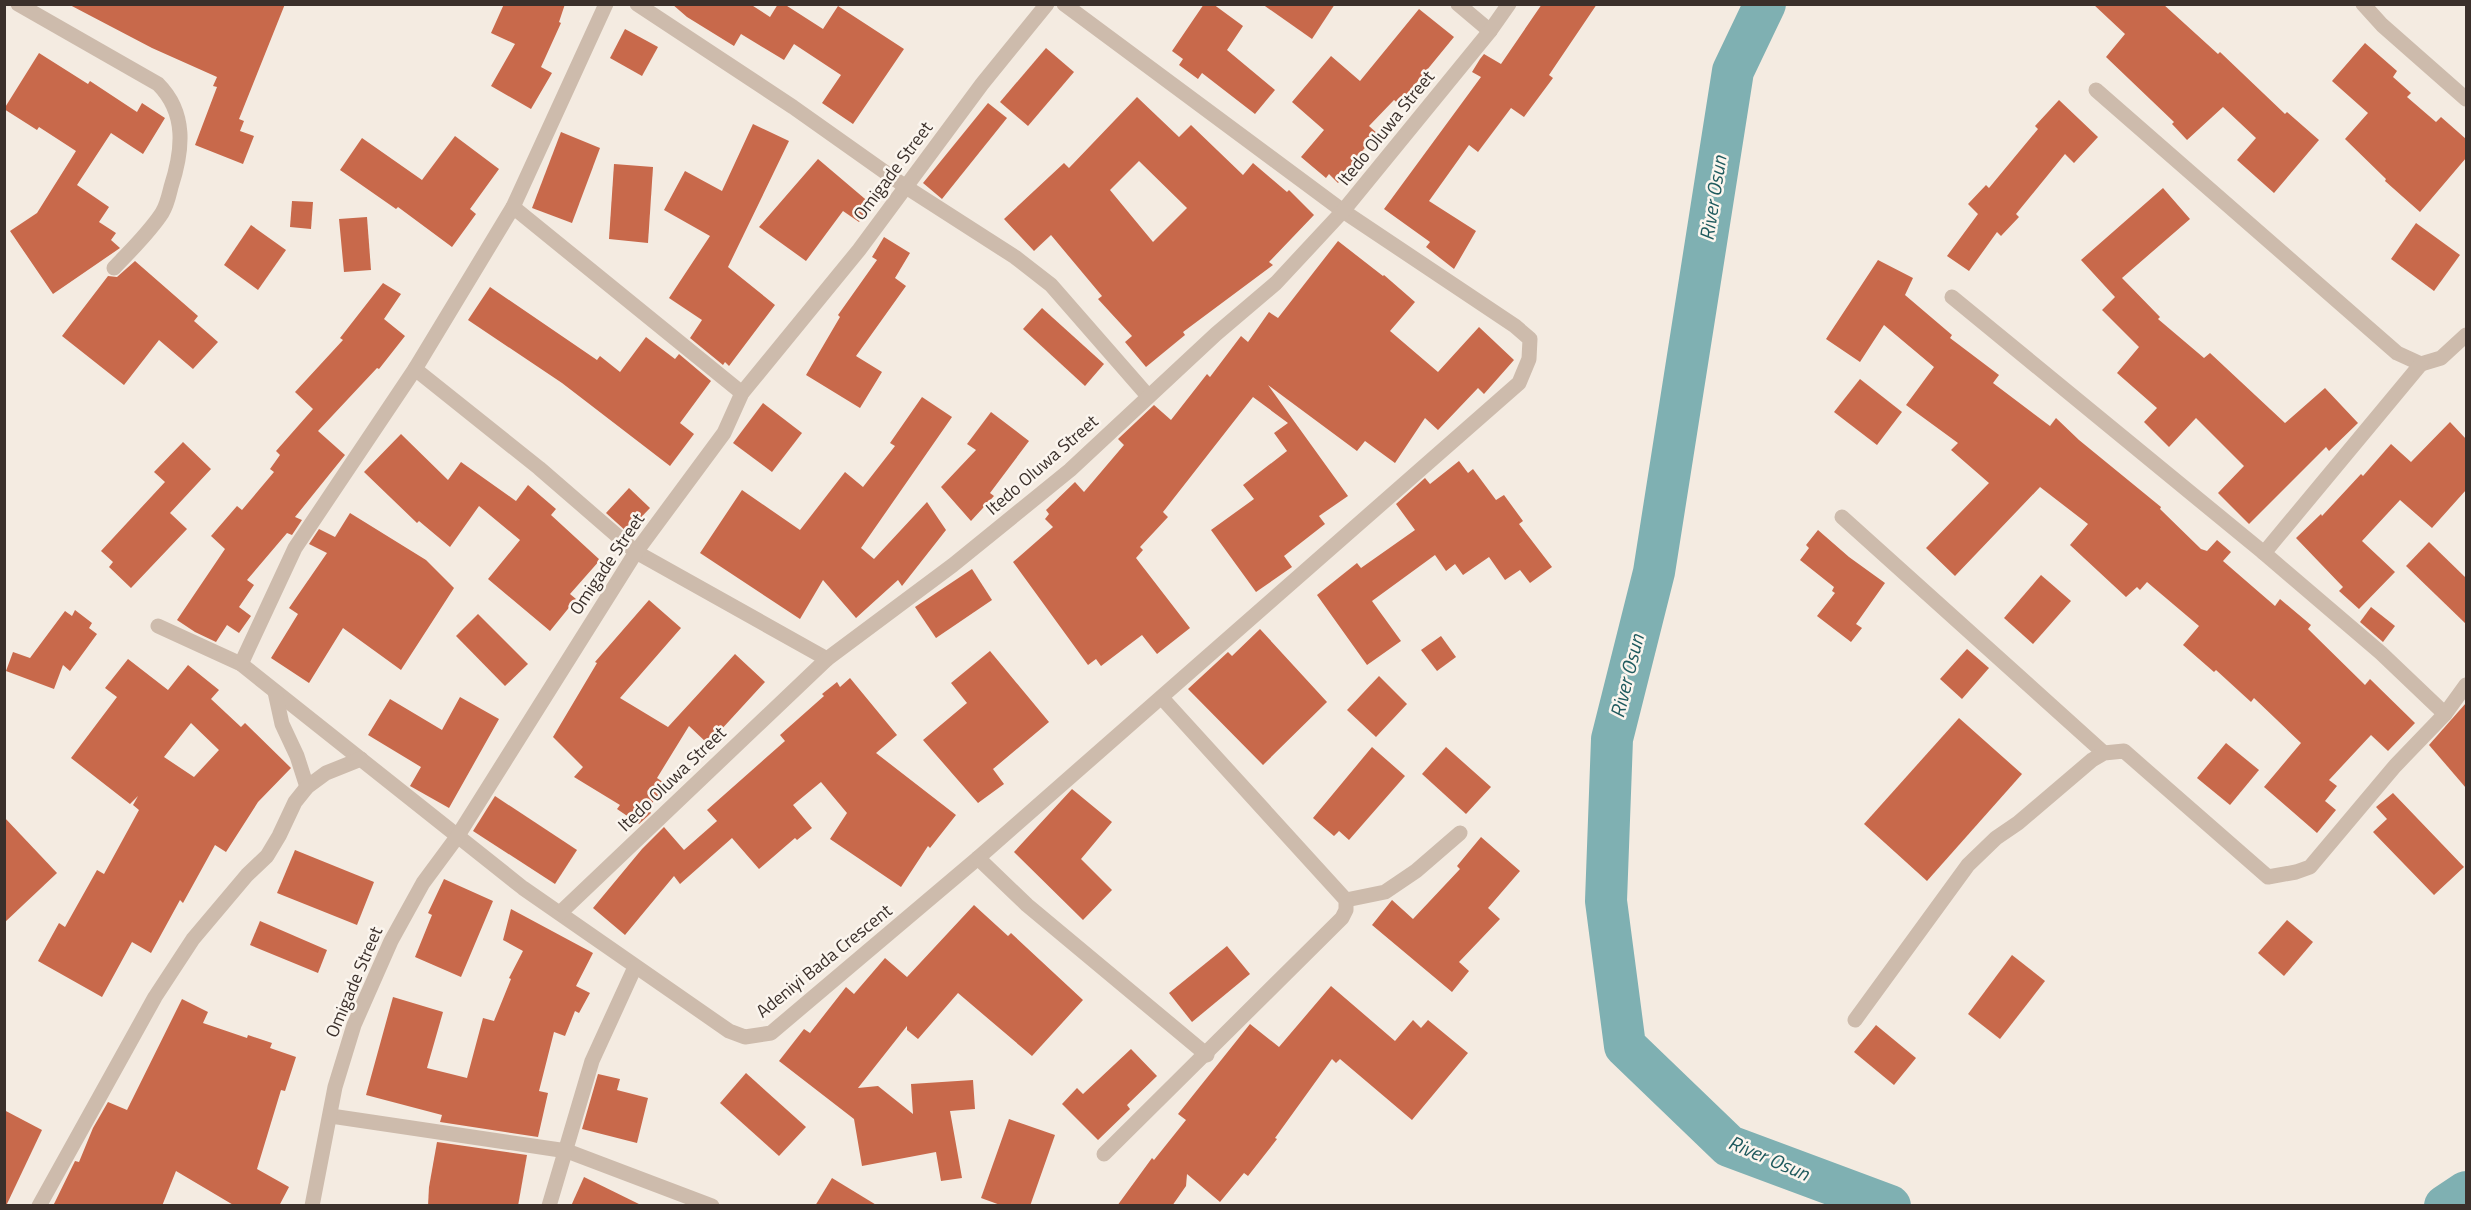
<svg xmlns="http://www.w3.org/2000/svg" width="2471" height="1210" viewBox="0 0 2471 1210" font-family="'Titillium Web',sans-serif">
<rect width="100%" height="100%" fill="#f4ebe1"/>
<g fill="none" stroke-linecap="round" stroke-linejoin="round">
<!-- river -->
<g stroke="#7fb0b2" stroke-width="42">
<path d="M1765,4L1733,71L1654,572L1612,739L1606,901L1625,1046L1729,1146L1890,1206"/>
<path d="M2445,1206L2466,1192"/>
</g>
</g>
<!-- building -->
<g fill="#c8694b" fill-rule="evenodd">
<path d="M68,4H285L239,119L244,121L240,131L254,136L243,164L195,145L217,87L213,86L217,77L152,48Z"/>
<path d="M504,4H565L559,22L561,23L541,67L552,73L531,109L491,86L515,44L491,33Z"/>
<path d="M672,4H750L770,17L778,4H784L823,29L838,6L904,49L853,124L822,103L841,75L794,44L784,60L741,34L734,46L687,17Z"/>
<path d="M1204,4H1213L1243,26L1227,50L1275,90L1255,114L1202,73L1198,79L1179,65L1183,59L1172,51Z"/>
<path d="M1262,4H1335L1312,39Z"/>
<path d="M1542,4H1597L1549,75L1553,78L1524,117L1511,108L1478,152L1469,145L1429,201L1476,231L1454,269L1426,247L1430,242L1384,209L1481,77L1472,72L1480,59L1484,54L1501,64Z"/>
<path d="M2093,4H2163L2218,54L2220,52L2285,114L2287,112L2319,140L2274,193L2237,160L2256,138L2223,107L2187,140L2172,124L2174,122L2106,57L2125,34Z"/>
<path d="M1419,9L1454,37L1399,104L1394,100L1369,126L1378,134L1363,150L1365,153L1338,183L1329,174L1326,178L1301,157L1324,130L1292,102L1331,56L1360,81Z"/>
<path d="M625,29L658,47L642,76L610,58Z"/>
<path d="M2365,43L2397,71L2393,77L2411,93L2407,97L2436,122L2441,117L2466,139V158L2420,212L2385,181L2386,179L2345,139L2368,113L2332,81Z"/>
<path d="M1046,48L1074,72L1028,126L1000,102Z"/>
<path d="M39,53L88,84L90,81L137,112L142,103L165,118L143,154L111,133L77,185L109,207L99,222L116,233L111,240L120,248L53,294L10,231L37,213L76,151L39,127L37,130L4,109Z"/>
<path d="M1137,97L1179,137L1191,125L1243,175L1253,163L1287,192L1289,190L1314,215L1269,262L1273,265L1183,332L1185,335L1146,367L1125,342L1132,336L1098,299L1102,296L1051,235L1034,251L1004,219L1064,163L1069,168ZM1139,161L1187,208L1153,242L1110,190Z"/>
<path d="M2059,100L2098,137L2074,163L2065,154L2016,214L2019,217L2001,236L1997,232L1969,271L1947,256L1978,214L1968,204L1986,185L1989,188L2038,129L2035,126Z"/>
<path d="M988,103L1007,118L942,199L923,183Z"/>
<path d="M753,124L789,141L728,267L775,305L729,366L725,362L723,365L690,338L702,320L669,298L710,236L664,210L685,171L722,191Z"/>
<path d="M561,132L600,148L572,223L532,208Z"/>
<path d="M455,136L499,169L470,209L476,214L452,247L398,207L396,209L340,170L362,138L422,180Z"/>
<path d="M818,159L871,204L859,222L843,211L806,261L759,227Z"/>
<path d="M614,164L653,167L648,243L609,239Z"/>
<path d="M2163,188L2190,219L2122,278L2160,317L2158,319L2204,358L2210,353L2285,423L2325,388L2358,423L2329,451L2326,447L2249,524L2218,493L2244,466L2196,418L2169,447L2144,422L2157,408L2117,373L2139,347L2102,310L2115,297L2081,260Z"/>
<path d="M292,201L313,202L311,229L290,227Z"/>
<path d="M367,217L371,270L344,272L339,219Z"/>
<path d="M2416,223L2460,255L2434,291L2391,259Z"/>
<path d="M251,225L286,250L258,290L224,265Z"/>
<path d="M884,237L910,253L895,278L906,286L856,356L882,372L860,408L806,375L840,317L838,315L877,260L872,257Z"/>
<path d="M1338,241L1383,276L1384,275L1415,302L1390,331L1438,372L1479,327L1514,360L1484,394L1478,388L1438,430L1425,418L1395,463L1365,441L1357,451L1268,385L1348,496L1319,516L1325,524L1284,556L1292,567L1256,592L1211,530L1254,499L1243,485L1287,451L1274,433L1288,423L1253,397L1163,512L1168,517L1140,547L1143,550L1136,558L1190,628L1157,654L1142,635L1101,666L1096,659L1088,665L1013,562L1053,527L1045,519L1049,514L1046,510L1075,482L1084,492L1124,445L1118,439L1154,405L1171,420L1207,374L1210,377L1241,336L1248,342L1269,312L1278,318Z"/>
<path d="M1878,260L1913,278L1905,295L1952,335L1950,338L1999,375L1993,383L2050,426L2056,418L2079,440L2161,507L2160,509L2201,549L2207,551L2217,540L2231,552L2223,561L2275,606L2280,599L2311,625L2308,629L2365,685L2370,679L2415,723L2388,751L2371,735L2329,780L2337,786L2325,801L2336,810L2317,833L2264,787L2301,743L2254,698L2251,702L2216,670L2214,672L2183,645L2199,626L2147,582L2140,590L2137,587L2126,597L2070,545L2088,524L2040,487L1955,576L1926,548L1989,483L1951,450L1958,443L1906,405L1934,367L1884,325L1860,362L1826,339Z"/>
<path d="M135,261L198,316L194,321L218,342L193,369L159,340L124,385L62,336L108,276L117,277Z"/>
<path d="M383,283L401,294L384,319L405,336L379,369L377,368L318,431L345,455L295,517L302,520L292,535L287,533L247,580L254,585L239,607L251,616L239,633L227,625L216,642L195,632L177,620L225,549L211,536L237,506L242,510L274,472L270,469L280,455L276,451L313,409L295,392L343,340L340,338Z"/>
<path d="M490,287L597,360L600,356L620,372L646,337L675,359L679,354L711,381L680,423L694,434L670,466L562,383L468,320Z"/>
<path d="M1042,308L1104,364L1085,386L1023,329Z"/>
<path d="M1860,379L1902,412L1877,445L1834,412Z"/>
<path d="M922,397L952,417L861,548L874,559L927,502L946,530L902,586L898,580L856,618L823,580L800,619L700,553L742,490L800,530L845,472L863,487L895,446L890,443Z"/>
<path d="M763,403L802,433L772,472L733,443Z"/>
<path d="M991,412L1029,441L990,493L994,496L971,521L941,487L976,450L967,444Z"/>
<path d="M2450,422L2466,439V490L2432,528L2400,500L2362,541L2395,572L2359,609L2339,591L2343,587L2296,538L2321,514L2322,516L2361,474L2363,476L2391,444L2411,462Z"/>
<path d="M401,434L448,480L461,462L516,501L528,485L556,509L551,515L600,560L570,594L576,599L550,631L488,579L520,540L479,506L450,547L419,521L417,523L364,472Z"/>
<path d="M183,442L211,469L170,513L187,529L131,588L109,567L113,562L101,551L165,482L154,472Z"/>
<path d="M1459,461L1468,473L1473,469L1496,500L1504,495L1523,521L1519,524L1552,567L1530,583L1520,570L1505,580L1489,557L1463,575L1455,564L1446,571L1435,555L1372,601L1401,641L1367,665L1317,595L1357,563L1361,568L1415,530L1396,504L1425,478L1430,484Z"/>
<path d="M629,488L650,508L627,532L606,513Z"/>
<path d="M350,513L426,560L454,588L401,670L343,628L309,683L271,658L298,614L289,608L327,553L309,544L319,529L335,537Z"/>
<path d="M1818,530L1849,557L1885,583L1856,624L1862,628L1851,642L1817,616L1835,593L1832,591L1834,587L1800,560L1809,548L1806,545Z"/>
<path d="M2429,542L2466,578V624L2406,566Z"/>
<path d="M972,569L992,600L936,638L915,607Z"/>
<path d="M2041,575L2071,601L2033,644L2004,618Z"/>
<path d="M649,600L681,628L620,698L668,727L735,654L765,682L708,744L689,726L657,778L666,784L648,809L651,813L639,824L617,809L620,805L574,777L583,767L553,737L597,663L595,662Z"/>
<path d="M2371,607L2395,626L2383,642L2360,622Z"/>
<path d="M75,610L92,623L89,628L97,634L70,671L63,665L54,689L6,671L13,652L30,658L65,611L72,616Z"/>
<path d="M478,614L528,664L505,686L456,636Z"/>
<path d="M1260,629L1327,702L1263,765L1188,689L1228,652L1232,656Z"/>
<path d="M1441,636L1456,657L1437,671L1421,650Z"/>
<path d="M1967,649L1989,668L1962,699L1940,679Z"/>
<path d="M990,651L1049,722L993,769L1004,784L978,803L923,740L967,703L951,683Z"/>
<path d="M128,659L168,690L188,665L219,690L211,699L241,727L245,723L291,768L258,802L226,852L215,845L183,903L180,900L151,953L132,942L102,997L38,961L59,923L65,927L97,870L104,874L139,810L133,805L138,796L130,804L71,758L117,697L105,688ZM191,723L219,750L194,777L164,757Z"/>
<path d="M1379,676L1407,704L1376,737L1347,710Z"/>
<path d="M850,678L897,735L876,753L956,815L930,848L928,846L901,887L830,839L847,813L821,782L793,805L812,828L797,840L795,838L759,869L732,838L680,884L674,876L625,935L593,908L642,849L664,827L684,850L717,821L707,810L785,741L780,735L824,696L822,694L837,682L840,687Z"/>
<path d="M460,697L499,719L449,808L410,786L421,767L368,735L390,699L442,730Z"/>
<path d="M2466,703V788L2429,745Z"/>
<path d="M1959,718L2022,774L1927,881L1864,824Z"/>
<path d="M2226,743L2259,770L2230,805L2197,778Z"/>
<path d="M1372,747L1405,776L1349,840L1339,831L1334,836L1313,818Z"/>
<path d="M1446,747L1491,787L1466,814L1422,774Z"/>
<path d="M1072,789L1112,822L1081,859L1112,890L1083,920L1014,852Z"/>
<path d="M2393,793L2464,867L2434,895L2373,832L2387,819L2376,807Z"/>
<path d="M495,796L577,850L555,884L473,831Z"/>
<path d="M4,817L57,873L4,923Z"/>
<path d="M1481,837L1520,871L1488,908L1500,919L1459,962L1469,971L1452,992L1372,925L1392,900L1413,919L1460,869L1457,866Z"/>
<path d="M295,850L374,882L357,925L277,893Z"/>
<path d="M444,879L493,901L461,977L415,957L432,915L428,913Z"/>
<path d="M974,905L1008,936L1011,933L1083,1000L1032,1056L958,993L918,1039L907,1030V1026L858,1088L878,1086L913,1114L911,1084L973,1080L975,1109L950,1111L962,1178L941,1181L936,1152L862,1166L854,1119L779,1061L804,1029L810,1033L846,987L854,994L885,958L907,977Z"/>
<path d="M511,909L593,953L576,986L590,993L579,1013L575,1011L565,1036L554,1032L539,1091L548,1093L538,1137L440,1122L442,1115L366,1095L393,997L443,1012L427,1068L467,1078L483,1018L494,1021L511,979L509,978L523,951L503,940Z"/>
<path d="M2287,920L2313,942L2284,976L2258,953Z"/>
<path d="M260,921L327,950L318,973L250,945Z"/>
<path d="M1227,946L1250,974L1192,1022L1169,993Z"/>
<path d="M2012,955L2045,981L2000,1039L1968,1014Z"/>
<path d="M1331,986L1395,1041L1413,1020L1421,1028L1428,1020L1468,1053L1412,1120L1340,1059L1336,1063L1332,1059L1275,1138L1277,1139L1248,1176L1244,1173L1220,1202L1187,1174L1186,1186L1172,1206H1117L1152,1158L1154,1160L1186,1120L1178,1114L1250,1024L1279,1047Z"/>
<path d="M182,999L208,1012L203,1023L247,1038L248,1035L272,1043L270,1048L296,1057L285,1091L281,1090L257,1169L289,1187L279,1206H235L176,1171L162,1206H53L75,1161L79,1162L93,1128L108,1102L127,1110Z"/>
<path d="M1876,1025L1916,1058L1894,1085L1854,1052Z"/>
<path d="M1131,1049L1157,1076L1127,1105L1130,1109L1098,1140L1062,1104L1077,1088L1083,1094Z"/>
<path d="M746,1073L806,1127L779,1156L720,1103Z"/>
<path d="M598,1074L620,1079L617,1090L648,1098L637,1143L582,1129Z"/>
<path d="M4,1110L42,1130L6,1206H4Z"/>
<path d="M1009,1119L1055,1135L1030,1206H1003L981,1198Z"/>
<path d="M437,1142L527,1155L518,1206H428L429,1187Z"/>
<path d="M584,1177L643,1206H571Z"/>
<path d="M832,1178L878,1206H815Z"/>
</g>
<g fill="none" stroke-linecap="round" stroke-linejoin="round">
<!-- minor -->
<g stroke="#cdbbac" stroke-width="15">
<path d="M18,4L158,84C187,113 183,150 171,187C169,195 167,205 162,213C149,233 131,250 114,268"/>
<path d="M637,4L793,107L906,187L1015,257L1051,285L1148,396"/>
<path d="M1458,4L1490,31"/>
<path d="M2363,4L2382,25L2466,99"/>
<path d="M2096,90L2397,353L2421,364L2441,358L2466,335"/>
<path d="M513,207L742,393"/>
<path d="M1952,297L2264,553"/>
<path d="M2421,364L2264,553L2381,653L2445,714"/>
<path d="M415,369L539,468L636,552L827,659"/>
<path d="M1842,517L2104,753"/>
<path d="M158,626L241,664L523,888L729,1031L745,1037L771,1033L978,858L1519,383L1529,359L1530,339L1515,326L1343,211L1064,4"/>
<path d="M241,664L295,548L415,369L513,207L606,4"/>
<path d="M275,692L282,724L297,756L307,787"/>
<path d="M978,858L1027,905L1207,1055"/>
<path d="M1346,900L1385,892L1416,871L1460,833"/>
<path d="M560,913L827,659L953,565L1070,470L1216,334L1276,283L1343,211L1490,31L1509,4"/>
<path d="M1855,1020L1968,865L1996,838L2018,823L2092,760L2104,753L2124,751L2268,877L2296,872L2310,867L2395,766L2445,714L2466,685"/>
<path d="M331,1116L567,1151L712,1206"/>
<path d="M1104,1154L1342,918L1346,910V900L1162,698"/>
<path d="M39,1206L155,997L193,939L247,875L267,856L279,836L295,802L307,787L326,773L361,759"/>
<path d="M312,1206L335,1087L354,1025L391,941L423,883L457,837L636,552L724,433L742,393L859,250L982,84L1047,4"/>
<path d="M549,1206L592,1061L635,967"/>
</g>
</g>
<g text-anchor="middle" stroke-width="5" stroke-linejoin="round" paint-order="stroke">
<!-- street labels -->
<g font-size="18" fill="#3b302b" stroke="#fbf5ee">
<text transform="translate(1386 128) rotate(-51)" y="6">Itedo Oluwa Street</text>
<text transform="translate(893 171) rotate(-53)" y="6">Omigade Street</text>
<text transform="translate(1042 465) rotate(-41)" y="6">Itedo Oluwa Street</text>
<text transform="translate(607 564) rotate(-56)" y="6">Omigade Street</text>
<text transform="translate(672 779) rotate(-44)" y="6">Itedo Oluwa Street</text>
<text transform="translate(824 961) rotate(-39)" y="6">Adeniyi Bada Crescent</text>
<text transform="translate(354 982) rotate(-67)" y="6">Omigade Street</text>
</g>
<!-- water labels -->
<g font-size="20" font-style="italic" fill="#1f5a5e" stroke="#fbf5ee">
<text transform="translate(1713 198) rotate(-81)" y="7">River Osun</text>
<text transform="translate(1627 676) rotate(-76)" y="7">River Osun</text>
<text transform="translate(1769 1158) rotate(23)" y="7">River Osun</text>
</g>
</g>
<!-- border -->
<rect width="2471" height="1210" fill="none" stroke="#3b302b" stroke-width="12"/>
</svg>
